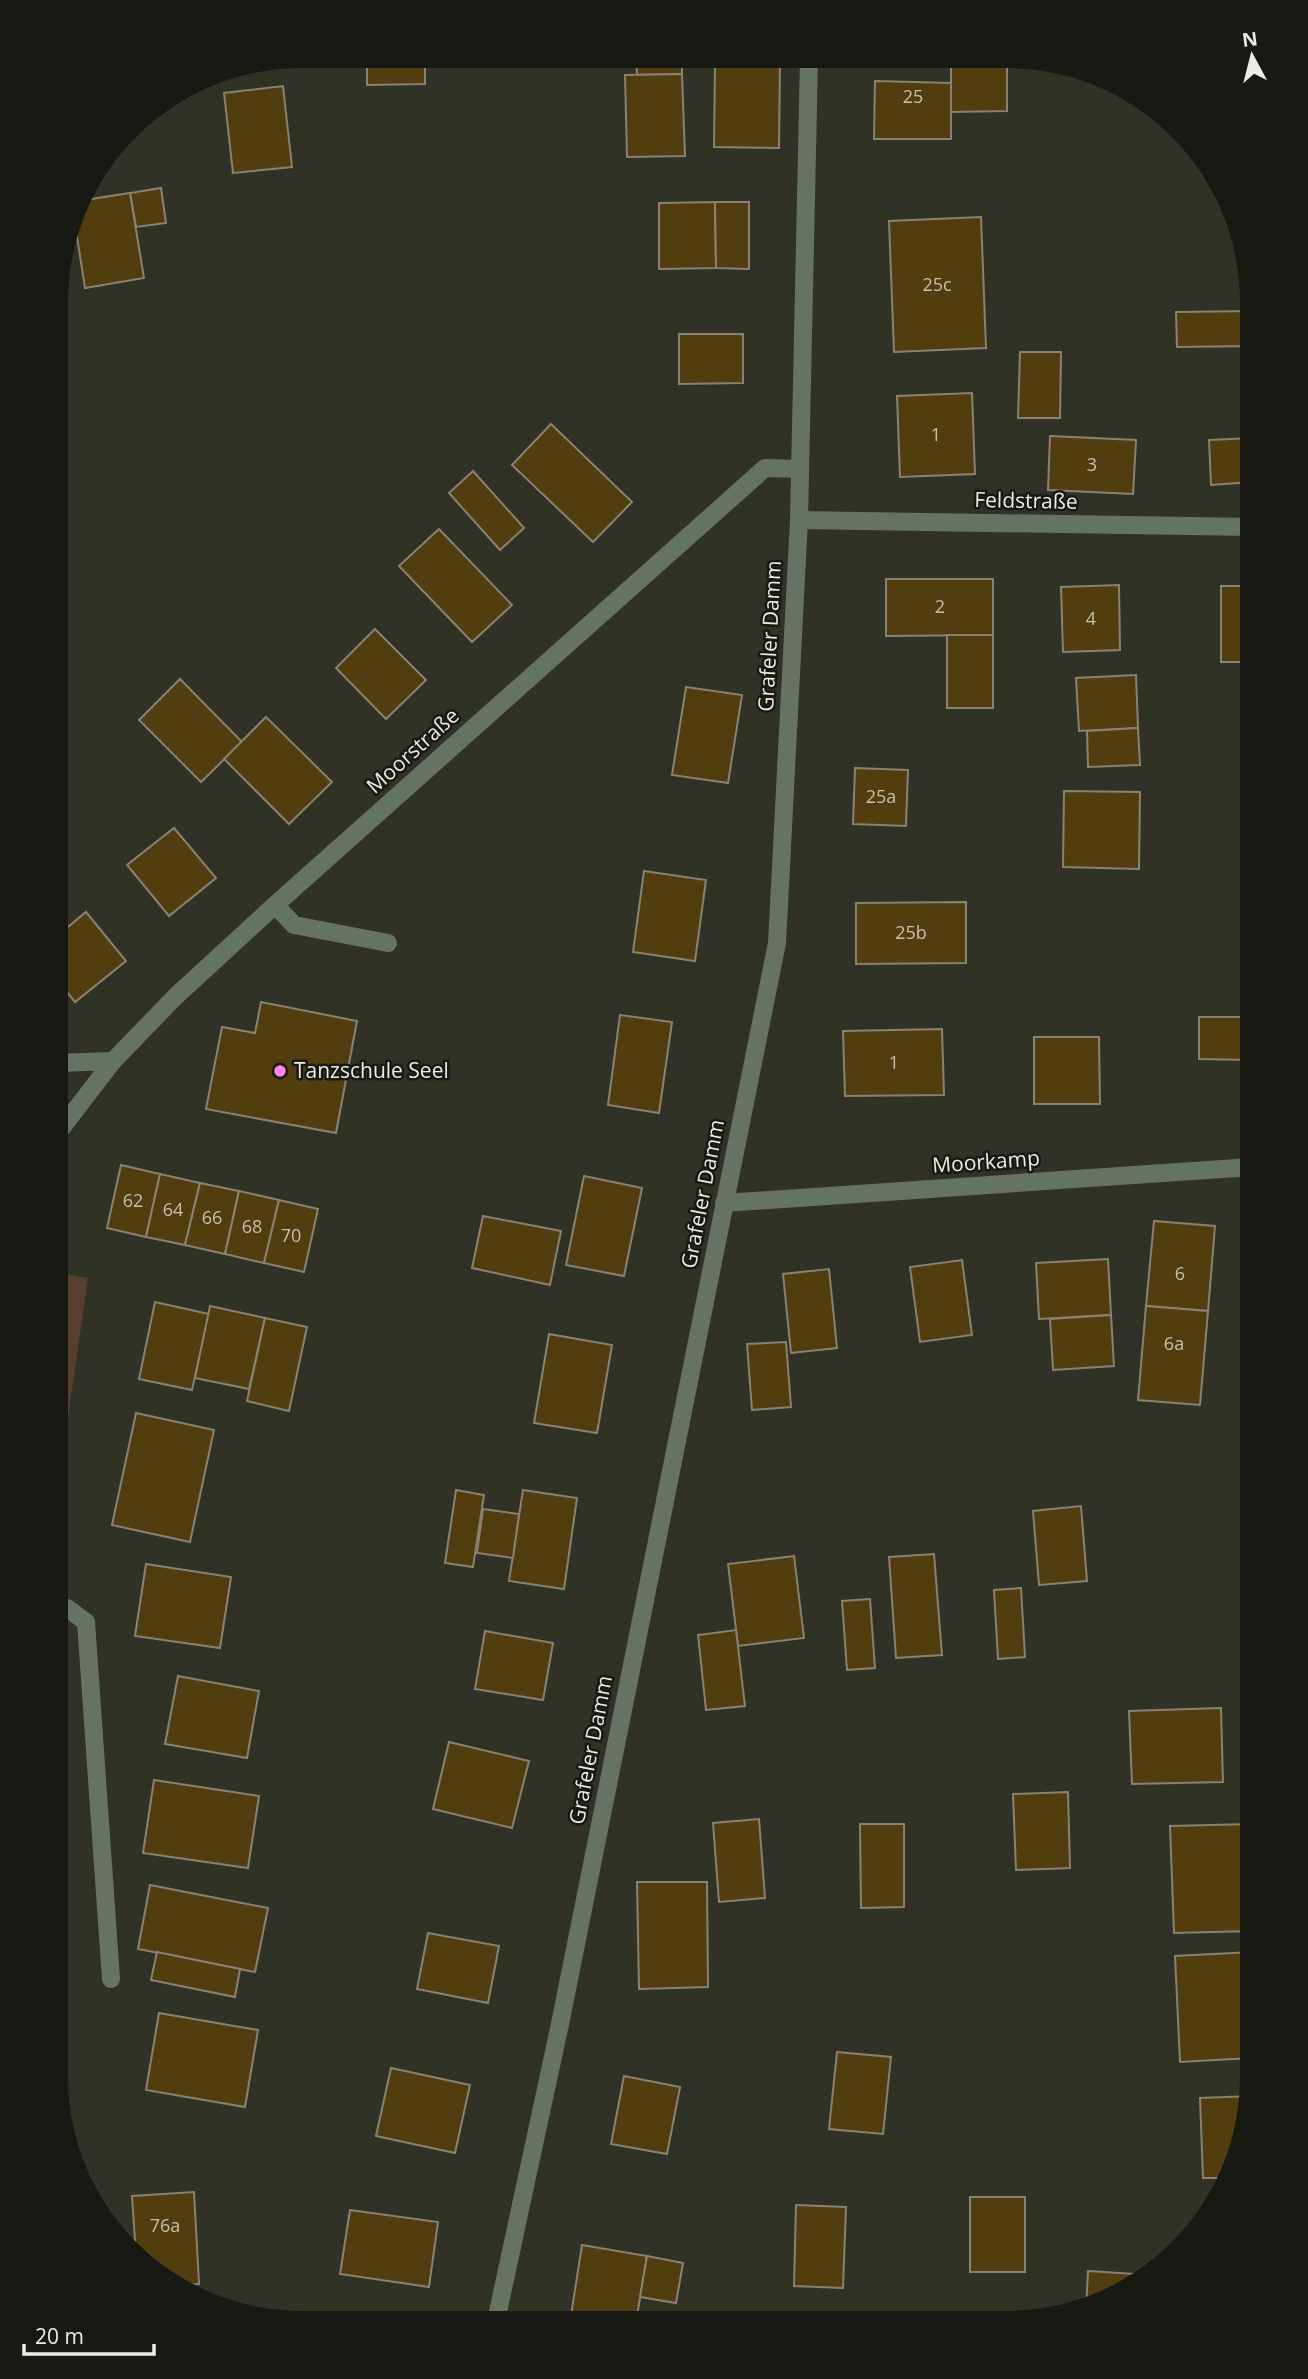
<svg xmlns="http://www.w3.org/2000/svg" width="1308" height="2379" viewBox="0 0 1308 2379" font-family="'Open Sans',sans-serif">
<rect width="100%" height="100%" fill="#313226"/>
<!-- green -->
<path fill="#563f2e" d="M57,1272L88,1278L57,1494Z"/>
<!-- building -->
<g fill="#523d0e" stroke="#888174" stroke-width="2">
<path d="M367,56L425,57V84L367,85Z"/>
<path d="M636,58H682V74L637,75Z"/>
<rect x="715" y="59" width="48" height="3"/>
<path d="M1007,61V111L951,112V62Z"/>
<path d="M715,62H780L779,148L714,147Z"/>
<path d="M682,74L685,156L627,157L625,75Z"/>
<path d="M875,81L951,83V139H874Z"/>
<path d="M283,86L292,167L233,173L224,93Z"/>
<path d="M161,188L166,223L136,227L130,193Z"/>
<path d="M130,193L144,278L85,288L74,218L79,201Z"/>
<path d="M715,202L716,268L659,269V203Z"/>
<path d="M715,202H749V269L716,268Z"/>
<path d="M981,217L986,348L894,352L889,221Z"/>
<path d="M1252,311V346L1177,347L1176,312Z"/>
<path d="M679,334H743V383L679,384Z"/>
<path d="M1020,352H1061L1060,418H1018Z"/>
<path d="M972,393L975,474L900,477L897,396Z"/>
<path d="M551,424L632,502L593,542L512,465Z"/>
<path d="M1050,436L1136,440L1133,494L1048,490Z"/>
<path d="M1252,438V482L1211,485L1209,440Z"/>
<path d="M473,471L524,528L500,550L449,493Z"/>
<path d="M439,529L512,605L472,642L399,566Z"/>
<path d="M886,579H993V635L886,636Z"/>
<path d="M1119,585L1120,650L1063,652L1061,587Z"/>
<rect x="1221" y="586" width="31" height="76"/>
<path d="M375,629L426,680L386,719L336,668Z"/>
<rect x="947" y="635" width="46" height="73"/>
<path d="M1136,675L1138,728L1079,731L1076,678Z"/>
<path d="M180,679L242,742L201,782L139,720Z"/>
<path d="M686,687L742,695L728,783L672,775Z"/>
<path d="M266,717L332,782L289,824L224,759Z"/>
<path d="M1138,728L1140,765L1088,767L1087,731Z"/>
<path d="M855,768L908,770L906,826L853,824Z"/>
<path d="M1064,791L1140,792L1139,869L1063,867Z"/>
<path d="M174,828L216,878L169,916L127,865Z"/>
<path d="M644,871L706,880L695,961L633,952Z"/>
<path d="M966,902V963L856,964V903Z"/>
<path d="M86,912L126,961L75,1002L57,980V936Z"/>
<path d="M261,1002L357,1021L336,1133L206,1109L222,1027L255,1033Z"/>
<path d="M620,1015L672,1022L659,1113L608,1105Z"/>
<path d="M1199,1017H1252V1060L1199,1059Z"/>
<path d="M942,1029L944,1095L845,1096L843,1031Z"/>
<path d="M1034,1037H1099L1100,1104H1034Z"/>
<path d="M121,1165L160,1174L146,1237L107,1228Z"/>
<path d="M160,1174L200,1183L185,1245L146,1237Z"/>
<path d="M584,1176L642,1188L624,1276L566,1265Z"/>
<path d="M200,1183L239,1191L225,1254L185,1245Z"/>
<path d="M239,1191L279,1200L264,1263L225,1254Z"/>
<path d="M279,1200L318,1209L304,1272L264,1263Z"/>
<path d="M483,1216L561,1231L550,1285L472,1268Z"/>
<path d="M1154,1221L1215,1226L1208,1311L1146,1306Z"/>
<rect x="1249" y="1224" width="3" height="77"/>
<path d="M1108,1259L1111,1315L1039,1319L1036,1263Z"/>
<path d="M962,1260L972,1335L920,1342L910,1267Z"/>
<path d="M829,1269L837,1348L791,1353L783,1274Z"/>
<path d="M155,1302L209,1314L192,1390L139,1379Z"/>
<path d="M210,1306L265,1318L249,1389L195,1378Z"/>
<path d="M1146,1306L1208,1311L1200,1405L1138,1400Z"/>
<path d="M1111,1315L1114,1366L1053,1370L1050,1319Z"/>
<path d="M265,1318L307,1327L289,1411L247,1401Z"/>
<path d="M549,1334L612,1345L597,1433L534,1423Z"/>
<path d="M786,1342L791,1407L752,1410L747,1344Z"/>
<path d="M136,1413L214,1430L190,1542L112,1525Z"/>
<path d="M1249,1446L1252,1447V1546L1244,1545Z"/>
<path d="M456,1490L484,1495L473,1567L445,1563Z"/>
<path d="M523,1490L577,1498L564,1589L509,1581Z"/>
<path d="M1081,1506L1087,1581L1039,1585L1033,1511Z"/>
<path d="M483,1509L519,1514L513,1558L477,1553Z"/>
<path d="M934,1554L942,1655L896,1658L889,1557Z"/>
<path d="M794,1556L804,1638L738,1646L728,1564Z"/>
<path d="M146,1564L231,1577L220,1648L135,1636Z"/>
<path d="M1021,1588L1025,1657L998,1659L994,1590Z"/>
<path d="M870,1599L875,1668L847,1670L842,1601Z"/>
<path d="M736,1630L745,1706L706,1710L698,1635Z"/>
<path d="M485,1631L553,1643L543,1700L475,1689Z"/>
<path d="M178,1676L259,1691L247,1758L165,1744Z"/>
<path d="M1221,1708L1223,1782L1132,1784L1129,1711Z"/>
<path d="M449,1742L529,1761L512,1828L433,1809Z"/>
<path d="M154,1780L259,1796L248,1868L143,1853Z"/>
<path d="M1068,1792L1070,1868L1016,1870L1013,1794Z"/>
<path d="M759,1819L765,1898L719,1902L713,1823Z"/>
<path d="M860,1824H904V1907L861,1908Z"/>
<path d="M1251,1824V1931L1174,1933L1170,1826Z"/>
<path d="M637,1882H707L708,1987L639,1989Z"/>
<path d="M150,1885L268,1908L255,1972L138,1949Z"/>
<path d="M428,1933L499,1946L488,2003L417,1989Z"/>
<path d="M157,1952L240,1969L235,1997L151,1980Z"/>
<path d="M1251,1952V2058L1180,2062L1175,1956Z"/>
<path d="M159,2013L258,2030L245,2107L146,2090Z"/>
<path d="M837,2052L891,2057L883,2134L829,2129Z"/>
<path d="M391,2068L470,2085L455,2153L376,2136Z"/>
<path d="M624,2076L680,2087L667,2154L611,2144Z"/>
<path d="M1251,2096L1233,2170L1229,2178H1203L1200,2098Z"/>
<path d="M194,2192L199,2284L177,2285L140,2262L136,2256L132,2196Z"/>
<rect x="970" y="2197" width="55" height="75"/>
<path d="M796,2205L846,2207L843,2288L794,2286Z"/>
<path d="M350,2210L438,2222L429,2287L340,2274Z"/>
<path d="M582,2245L647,2256L636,2322H570Z"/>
<path d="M647,2256L683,2263L676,2303L640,2297Z"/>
<path d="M1088,2271L1151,2275L1086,2309Z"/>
</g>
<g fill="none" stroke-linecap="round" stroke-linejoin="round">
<!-- service -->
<path stroke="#657362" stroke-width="18" d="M275,905L294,925L388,943"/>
<!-- minor -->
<g stroke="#657362" stroke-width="18">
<path d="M799,520L1252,527"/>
<path d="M57,1063L113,1061"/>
<path d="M57,1134L113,1061L176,996L275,905L765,468L799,469"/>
<path d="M724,1203L1252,1167"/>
<path d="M57,1610L67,1608L86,1622L111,1979"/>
<path d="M496,2321L560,2024L777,943L799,520L809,59"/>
</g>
</g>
<!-- markers -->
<circle fill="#f987e9" stroke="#191914" stroke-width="2.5" cx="280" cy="1071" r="7"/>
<g text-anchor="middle" stroke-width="5" stroke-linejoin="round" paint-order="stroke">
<!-- number labels -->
<g font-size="18" fill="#c5c0ae">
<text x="913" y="103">25</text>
<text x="937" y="291">25c</text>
<text x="936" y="441">1</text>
<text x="1092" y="471">3</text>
<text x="940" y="613">2</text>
<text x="1091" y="625">4</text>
<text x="881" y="803">25a</text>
<text x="911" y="939">25b</text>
<text x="894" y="1069">1</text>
<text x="133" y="1207">62</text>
<text x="173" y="1216">64</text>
<text x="212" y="1224">66</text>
<text x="252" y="1233">68</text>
<text x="291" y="1242">70</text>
<text x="1180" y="1280">6</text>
<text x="1174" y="1350">6a</text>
<text x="165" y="2232">76a</text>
</g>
<!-- street labels -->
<g font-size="21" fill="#ebece4" stroke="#191914">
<text transform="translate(1026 501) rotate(1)" y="7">Feldstraße</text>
<text transform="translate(770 636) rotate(-87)" y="7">Grafeler Damm</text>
<text transform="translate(413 751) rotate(-42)" y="7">Moorstraße</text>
<text transform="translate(986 1162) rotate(-4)" y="7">Moorkamp</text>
<text transform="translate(703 1194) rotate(-79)" y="7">Grafeler Damm</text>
<text transform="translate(591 1750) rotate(-79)" y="7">Grafeler Damm</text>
</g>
<!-- poi labels -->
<g font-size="21" fill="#ebece4" stroke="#191914" text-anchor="start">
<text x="294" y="1078">Tanzschule Seel</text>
</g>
</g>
<!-- crop -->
<path d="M0 0H1308V2379H0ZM302 68H1006A234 234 0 0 1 1240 302V2077A234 234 0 0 1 1006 2311H302A234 234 0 0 1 68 2077V302A234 234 0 0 1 302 68Z" fill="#191914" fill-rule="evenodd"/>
<!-- north arrow -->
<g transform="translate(1252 56) rotate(353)" stroke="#191914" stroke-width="5" paint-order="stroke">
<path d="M0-5L12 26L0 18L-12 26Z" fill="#ebece4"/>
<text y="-10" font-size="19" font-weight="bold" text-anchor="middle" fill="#ebece4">N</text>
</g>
<!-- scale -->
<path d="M24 2344v10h130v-10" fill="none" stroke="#ebece4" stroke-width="3.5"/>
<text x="35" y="2344" font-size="21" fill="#ebece4" stroke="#191914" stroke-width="5" paint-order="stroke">20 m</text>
</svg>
